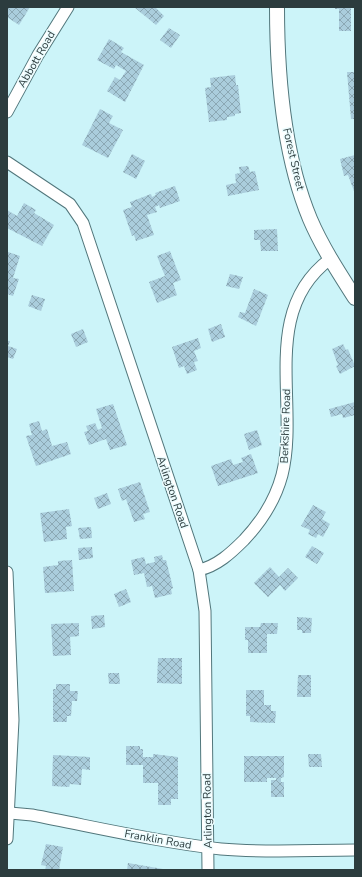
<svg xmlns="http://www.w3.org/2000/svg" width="362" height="877" viewBox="0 0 362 877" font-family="'Nunito Sans',sans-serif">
<defs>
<pattern id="building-cross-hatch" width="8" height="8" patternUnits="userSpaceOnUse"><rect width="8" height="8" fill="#aacddc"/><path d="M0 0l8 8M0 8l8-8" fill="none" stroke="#8ba8b4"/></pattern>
</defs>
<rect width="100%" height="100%" fill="#ccf4f9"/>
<!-- building -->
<g fill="url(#building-cross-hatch)">
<path d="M8,7H30L19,25L7,17Z"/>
<path d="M134,7H155L164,16L156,25Z"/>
<path d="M335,7H351V31H339V9H335Z"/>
<path d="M169,28L180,35L171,48L160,40Z"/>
<path d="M109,39L124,48L121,52L144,65L125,102L107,91L115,77L120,80L126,71L116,65L114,69L97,60Z"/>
<path d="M347,72H355V119H351Z"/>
<path d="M235,75L236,85H238L241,113L235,114V116L227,117V120L209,122L205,88L211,87L210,78Z"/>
<path d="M100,109L113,116L109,123L123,130L108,158L82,145Z"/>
<path d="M132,154L145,161L136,179L123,172Z"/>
<path d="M355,155V191H354L348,175L344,176L340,159Z"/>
<path d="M248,166L250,172L255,171L259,190L228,196L226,185L236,183L235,174L240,173L239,167Z"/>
<path d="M175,186L180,201L160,208L159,205L155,207L157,212L147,215L154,235L136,241L134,235L132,236L123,210L132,207L130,202L151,194L152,197L156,195L155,193Z"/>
<path d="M24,203L36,210L34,213L54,225L42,246L7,228V210L17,216Z"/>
<path d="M277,229L278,251H261L260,240H254V230Z"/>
<path d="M170,251L181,280L173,283L177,295L157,303L149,282L165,276L157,256Z"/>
<path d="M8,252L20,256L13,278L19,279L13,296L7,294Z"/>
<path d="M230,274L243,277L239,289L226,286Z"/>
<path d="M254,289L268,295L256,326L238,317L240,312L245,313Z"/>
<path d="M32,295L45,299L41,311L28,306Z"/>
<path d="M221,324L225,337L212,342L208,329Z"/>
<path d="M83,329L88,342L76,347L71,334Z"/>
<path d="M198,338L201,348L194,351L198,361L194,362L197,370L187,374L184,366L179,368L172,347Z"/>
<path d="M7,341H10L8,346L17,349L13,359L7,357Z"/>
<path d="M343,344L346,350L348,349L355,366L340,374L336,366L338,365L332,349Z"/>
<path d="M355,402V415L343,418L342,414L331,417L329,409Z"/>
<path d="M113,404L127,445L110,450L106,439L89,445L84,432L88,431L86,426L95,423L98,430L102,428L96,409Z"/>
<path d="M39,421L42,431L47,429L52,446L67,442L71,454L36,466L26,436L32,435L29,424Z"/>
<path d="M257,430L262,445L249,450L244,434Z"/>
<path d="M251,454L258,473L218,486L211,466L231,459L233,465L243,462L241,458Z"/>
<path d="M140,482L150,512L143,514L145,519L134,522L126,499L122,501L118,489Z"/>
<path d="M107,493L111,504L98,509L94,498Z"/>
<path d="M313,505L326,512L322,519L330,524L323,537L318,534L316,538L308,534L310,530L301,526Z"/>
<path d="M69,509L72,526L66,527L67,539L44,542L40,513Z"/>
<path d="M91,527L92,538L80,539L78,528Z"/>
<path d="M312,546L324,553L317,564L305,557Z"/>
<path d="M92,547L93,558L79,560L78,548Z"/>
<path d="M162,555L163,560H166L173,588L171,589L172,594L155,598L152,586L147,587L144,573L134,575L131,560L144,557L146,564L155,562L154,557Z"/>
<path d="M72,560L74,591L45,593L43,567L58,565V561Z"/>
<path d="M270,567L279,577L288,568L298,578L285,591L280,585L268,597L254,583Z"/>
<path d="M126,589L131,602L119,607L114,594Z"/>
<path d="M104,615L105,627L92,629L91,616Z"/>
<path d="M297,617L312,618L311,633H302V630H297Z"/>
<path d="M79,623V636L70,637L71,655L53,656L51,624Z"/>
<path d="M261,623H278L277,634H267V653H248V640H245V627H260Z"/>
<path d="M158,658H182V684L157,683Z"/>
<path d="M108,673H119L120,684H109Z"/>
<path d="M298,675H311V697H297Z"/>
<path d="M56,684H70V691H78L77,701H72L71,716H67V722H53V689H56Z"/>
<path d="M246,690H264V705H271V711H276L275,723L250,722V716H246Z"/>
<path d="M126,746H140V749H143V757H153V754L178,757V799H171V805H158V783H143V765H126Z"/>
<path d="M308,754H321L322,767H309Z"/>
<path d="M53,755L90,757V770L82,769L81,785L70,784L69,787L52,786Z"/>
<path d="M244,756H284V777L281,778V782H284V797H271V780H276V778H267V782H244Z"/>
<path d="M46,844L63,847L59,870H45L46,866L41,865Z"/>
<path d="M128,863L163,869V870H127Z"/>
</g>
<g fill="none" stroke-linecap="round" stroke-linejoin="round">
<defs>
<g id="minor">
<path d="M7,112L38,55L68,7"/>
<path d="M7,162L70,204L83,223L199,570L205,611L208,870"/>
<path d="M199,570C217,566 231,553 244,540C262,521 275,501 282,475C300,404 259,312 330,259"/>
<path d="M7,572L13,720L7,839"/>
<path d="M10,813L32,815C95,827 158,842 221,849C265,853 311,850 355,850"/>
</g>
<path id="tertiary" d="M277,7C277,77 283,154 310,219C322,247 339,273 355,298"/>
</defs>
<!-- minor casing -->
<use href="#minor" stroke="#52777c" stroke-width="13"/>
<!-- tertiary casing -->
<use href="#tertiary" stroke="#52777c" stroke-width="16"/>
<!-- minor -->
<use href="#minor" stroke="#fff" stroke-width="11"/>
<!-- tertiary -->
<use href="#tertiary" stroke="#fff" stroke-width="14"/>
</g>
<g text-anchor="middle" stroke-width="3" stroke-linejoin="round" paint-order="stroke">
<!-- street labels -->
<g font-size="11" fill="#2c3c3e" stroke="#ecfcfe">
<text transform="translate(36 59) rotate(-60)" y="4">Abbott Road</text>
<text transform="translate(294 159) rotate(77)" y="4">Forest Street</text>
<text transform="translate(285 426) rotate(-88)" y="4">Berkshire Road</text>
<text transform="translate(173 492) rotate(71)" y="4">Arlington Road</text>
<text transform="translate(207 811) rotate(-91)" y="4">Arlington Road</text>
<text transform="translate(158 839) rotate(10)" y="4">Franklin Road</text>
</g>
</g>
<!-- border -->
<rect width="362" height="877" fill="none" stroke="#2c3c3e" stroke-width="16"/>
</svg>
